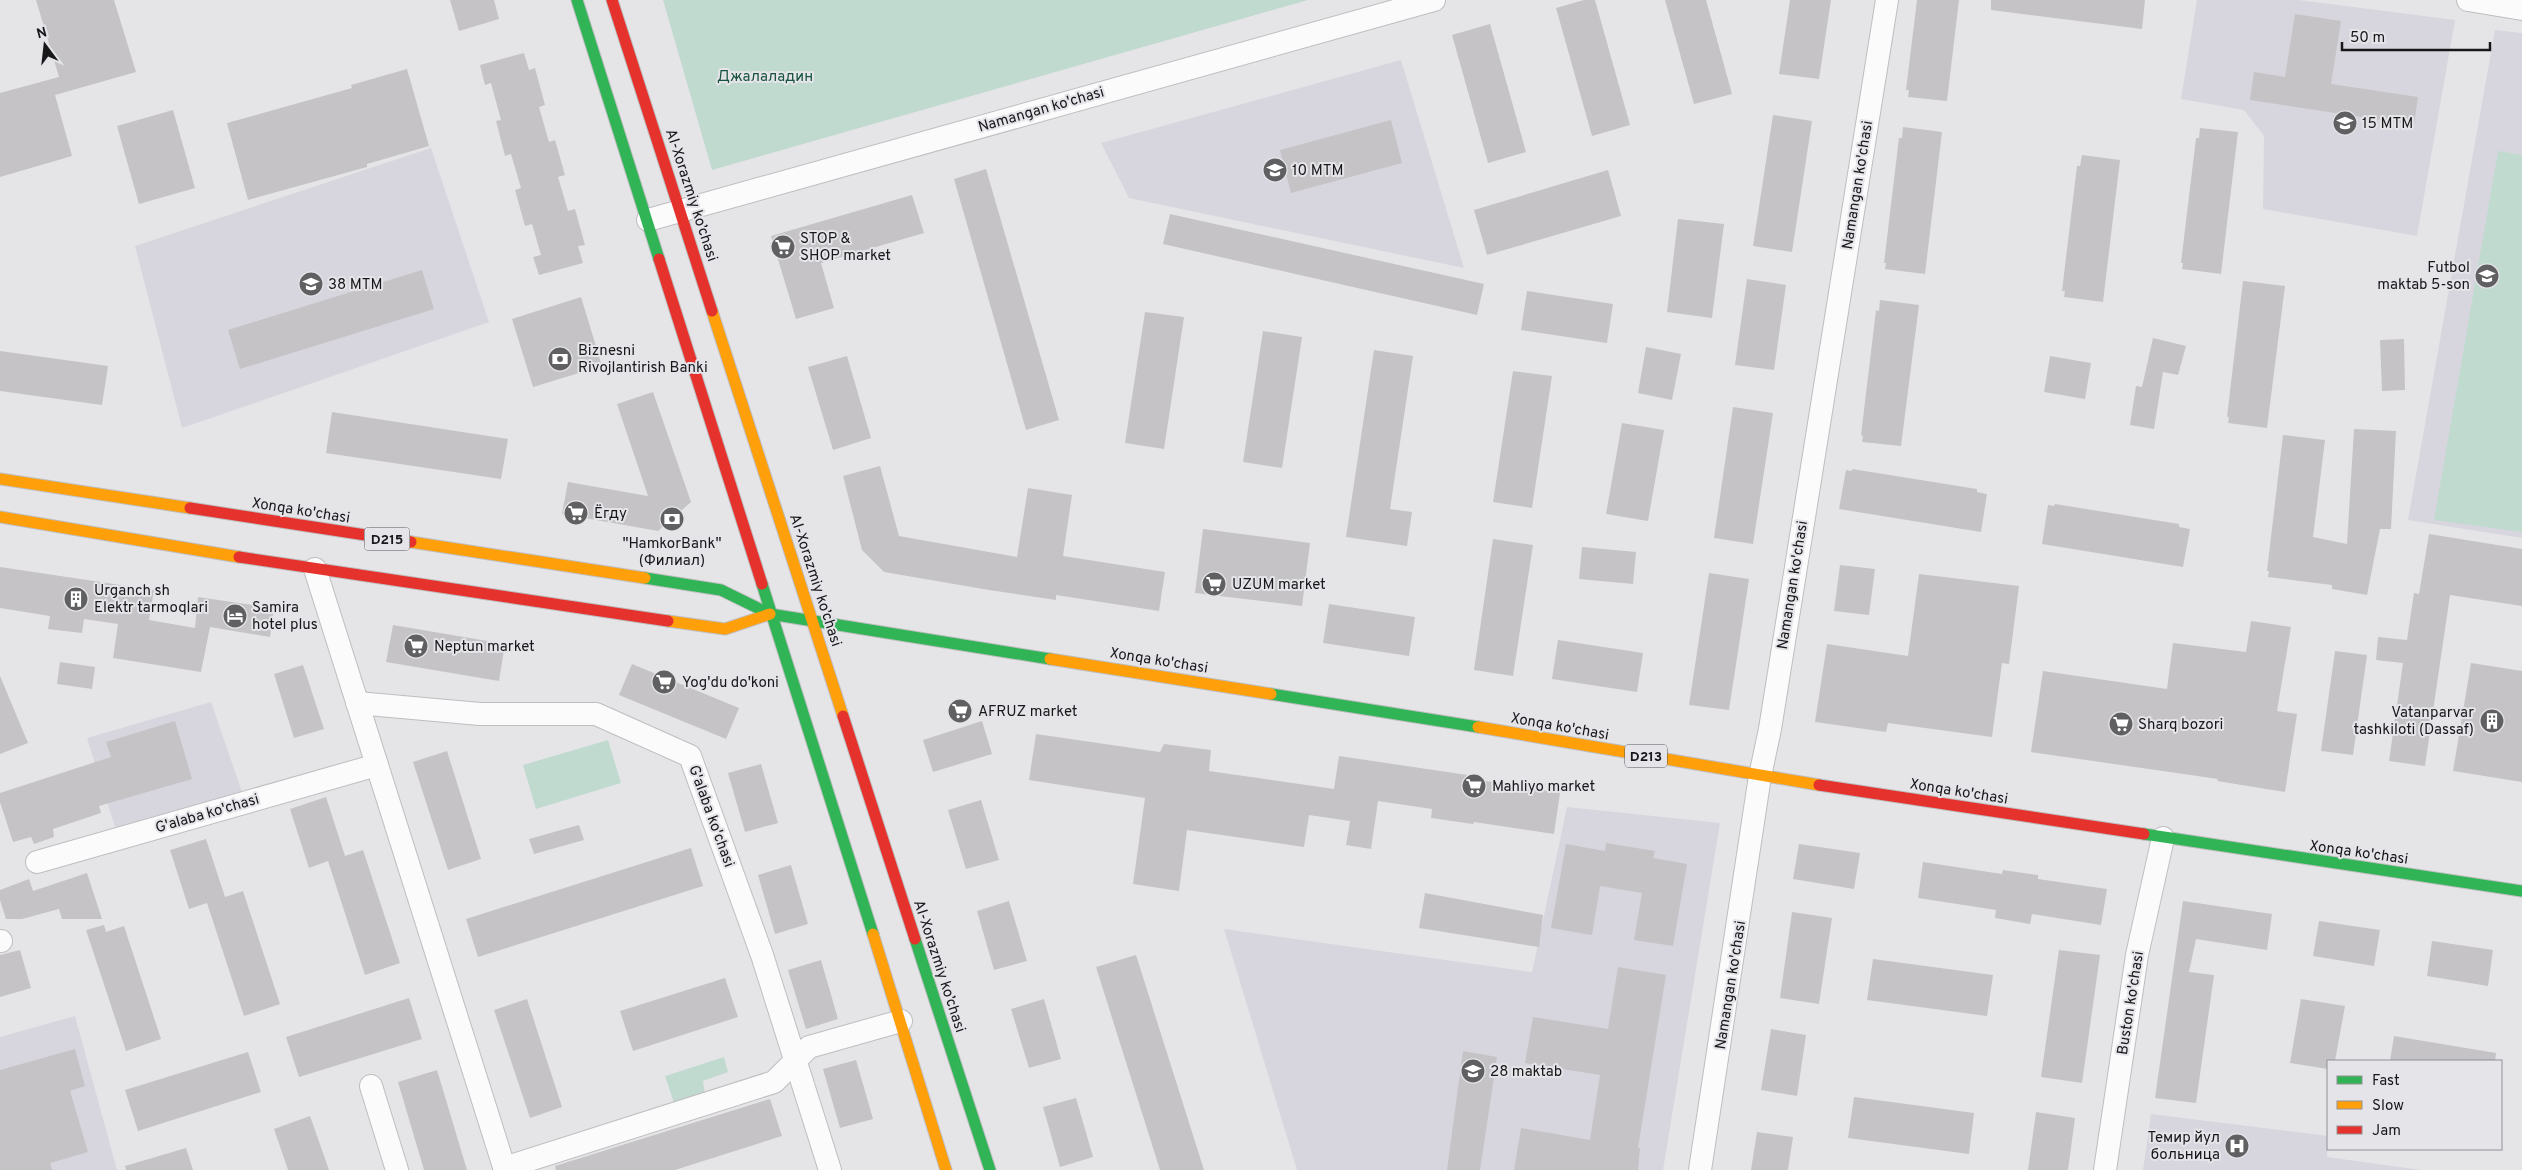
<svg xmlns="http://www.w3.org/2000/svg" width="2522" height="1170" viewBox="0 0 2522 1170" font-family="Overpass,sans-serif">
<rect width="100%" height="100%" fill="#e5e5e8"/>
<!-- built -->
<g fill="#d7d6de">
<path d="M2197,0H2299L2455,20L2417,236L2263,209L2264,136L2244,110L2181,99Z"/>
<path d="M2495,30L2522,33V538L2408,520Z"/>
<path d="M1401,60L1464,268L1129,198L1101,143Z"/>
<path d="M431,148L489,322L182,428L135,246Z"/>
<path d="M211,702L242,792L116,830L87,738Z"/>
<path d="M1567,807L1720,823L1663,1170H1297L1224,929L1532,972Z"/>
<path d="M75,1016L117,1170H0V1037Z"/>
<path d="M2151,1114L2328,1136L2327,1157L2421,1170H2143Z"/>
</g>
<!-- green -->
<g fill="#c1dad0">
<path d="M663,0H1308L712,170Z"/>
<path d="M2498,151L2522,155V532L2434,520Z"/>
<path d="M608,740L621,783L536,809L523,765Z"/>
<path d="M724,1057L728,1072L703,1081L705,1095L675,1106L665,1076Z"/>
</g>
<!-- building -->
<g fill="#c5c3c5">
<path d="M36,0H114L136,72L55,95L72,156L0,177V93L59,77Z"/>
<path d="M450,0H494L499,19L459,31Z"/>
<path d="M1584,0H1595L1630,125L1592,136L1556,8Z"/>
<path d="M1665,0H1706L1732,94L1694,104Z"/>
<path d="M1790,0H1831L1819,79L1779,74Z"/>
<path d="M1917,0H1959L1947,101L1908,97L1909,90H1906Z"/>
<path d="M1991,0H2145L2142,29L1991,10Z"/>
<path d="M2295,14L2341,21L2331,84L2418,97L2414,125L2250,100L2254,72L2285,77Z"/>
<path d="M1490,24L1526,152L1488,163L1452,35Z"/>
<path d="M524,53L529,70L535,68L545,105L539,107L549,142L555,140L565,175L558,177L568,211L575,209L585,245L578,246L583,263L539,275L533,257L541,255L532,224L525,226L515,190L521,188L511,154L505,156L496,121L501,120L491,83L485,85L480,65Z"/>
<path d="M407,69L429,146L367,164V167L248,200L227,123L352,88L351,85Z"/>
<path d="M173,110L195,188L139,204L117,126Z"/>
<path d="M1773,115L1812,121L1792,252L1753,246Z"/>
<path d="M1391,120L1402,163L1291,193L1280,150Z"/>
<path d="M1903,127L1942,132L1925,274L1885,269L1886,263H1884L1899,138H1902Z"/>
<path d="M2200,128L2238,132L2221,274L2182,269L2183,263H2181L2196,138H2199Z"/>
<path d="M2082,155L2120,160L2103,302L2064,297L2065,291H2062L2077,166H2080Z"/>
<path d="M986,169L1059,420L1026,430L954,179Z"/>
<path d="M1608,170L1621,216L1487,255L1474,210Z"/>
<path d="M912,195L924,233L821,263L834,308L796,319L771,236Z"/>
<path d="M1170,214L1484,284L1477,315L1163,244Z"/>
<path d="M1678,219L1724,224L1712,318L1667,312Z"/>
<path d="M422,270L434,309L240,369L228,330Z"/>
<path d="M1747,279L1786,285L1774,370L1735,365Z"/>
<path d="M2243,281L2285,286L2267,428L2228,423L2229,417H2227Z"/>
<path d="M1527,291L1613,304L1607,343L1521,330Z"/>
<path d="M581,297L602,366L533,387L512,319Z"/>
<path d="M1880,300L1919,305L1901,446L1862,442L1863,436L1861,435L1876,310L1879,311Z"/>
<path d="M1145,312L1184,317L1164,449L1125,443Z"/>
<path d="M1263,331L1302,337L1282,468L1243,462Z"/>
<path d="M2153,338L2186,346L2178,375L2163,372L2154,429L2130,425L2136,386L2142,387Z"/>
<path d="M2404,339L2405,390L2382,391L2380,340Z"/>
<path d="M1646,347L1681,354L1672,400L1638,393Z"/>
<path d="M1374,350L1413,356L1390,509L1412,512L1407,546L1346,537Z"/>
<path d="M0,351L108,366L102,405L0,391Z"/>
<path d="M847,356L871,438L833,450L808,367Z"/>
<path d="M2050,356L2091,363L2085,399L2044,392Z"/>
<path d="M1513,371L1552,376L1532,508L1493,502Z"/>
<path d="M653,392L691,502L658,531L562,514L568,482L648,496L617,404Z"/>
<path d="M1733,407L1773,413L1753,544L1714,538Z"/>
<path d="M332,412L508,439L501,479L326,453Z"/>
<path d="M1622,423L1664,430L1648,521L1606,514Z"/>
<path d="M2354,429L2396,431L2391,529H2380L2367,595L2332,589V585L2268,577L2269,571H2267L2283,435L2325,440L2313,537L2347,544Z"/>
<path d="M880,466L899,536L1017,557L1028,488L1072,495L1063,556L1165,572L1159,611L1056,595V600L989,590L884,572L862,550L843,476Z"/>
<path d="M1852,469L1977,489V492L1987,494L1981,532L1839,509L1846,470L1852,471Z"/>
<path d="M2055,504L2179,524V527L2190,529L2183,567L2042,544L2048,505L2054,506Z"/>
<path d="M1203,529L1310,543L1302,606L1195,593Z"/>
<path d="M2429,534L2522,549V606L2450,595L2425,766L2389,761L2403,663L2376,660L2378,637L2407,640L2414,593L2419,594Z"/>
<path d="M1493,539L1533,545L1513,676L1474,670Z"/>
<path d="M1582,547L1636,552L1633,584L1579,579Z"/>
<path d="M1840,565L1875,569L1869,615L1834,611Z"/>
<path d="M0,567L154,590L149,620L195,628L198,597L274,608L270,637L210,627L201,672L113,658L118,624L84,619L82,633L48,629L50,616L0,608Z"/>
<path d="M1709,573L1749,579L1729,710L1689,705Z"/>
<path d="M1919,574L2019,586L2009,664L2002,663L1992,737L1888,723L1886,732L1815,722L1827,644L1908,656Z"/>
<path d="M1329,604L1415,617L1409,656L1323,643Z"/>
<path d="M2251,621L2291,627L2277,711L2297,714L2285,792L2217,781L2218,779L2031,752L2043,671L2167,689L2173,643L2246,652Z"/>
<path d="M393,625L505,644L499,681L386,662Z"/>
<path d="M1558,640L1643,653L1637,692L1552,679Z"/>
<path d="M2335,651L2367,655L2353,755L2321,751Z"/>
<path d="M60,662L95,667L92,689L57,684Z"/>
<path d="M2471,663L2522,671V782L2453,771Z"/>
<path d="M632,664L739,708L726,739L619,695Z"/>
<path d="M303,665L324,729L294,738L274,674Z"/>
<path d="M0,676L28,743L0,754Z"/>
<path d="M175,721L192,779L99,806L101,813L53,829L54,837L34,844L31,837L13,842L0,802V793L111,757L106,742Z"/>
<path d="M982,721L992,754L933,772L923,740Z"/>
<path d="M1036,734L1160,752L1164,744L1211,750L1209,771L1334,789L1339,756L1481,777L1480,780L1560,793L1554,834L1474,822L1473,824L1431,818L1432,809L1378,801L1371,849L1346,845L1350,821L1309,815L1304,847L1187,830L1179,891L1133,884L1145,798L1029,780Z"/>
<path d="M447,751L481,859L448,870L413,762Z"/>
<path d="M761,764L778,823L745,832L728,773Z"/>
<path d="M326,797L345,856L363,850L400,963L365,975L328,861L309,868L290,809Z"/>
<path d="M981,800L999,860L966,869L948,810Z"/>
<path d="M579,825L584,840L534,854L529,839Z"/>
<path d="M206,839L225,897L243,891L280,1004L244,1016L207,903L189,909L170,850Z"/>
<path d="M1606,843L1655,851L1653,858L1687,864L1673,946L1634,940L1642,893L1600,886L1592,935L1551,928L1566,844L1605,851Z"/>
<path d="M1799,844L1860,853L1854,889L1793,879Z"/>
<path d="M691,848L703,886L478,957L466,919Z"/>
<path d="M1923,862L2002,874L2003,870L2038,875V879L2107,889L2101,925L2032,914L2030,924L1995,918L1996,910L1918,898Z"/>
<path d="M791,865L808,924L775,934L758,875Z"/>
<path d="M87,873L102,919H62L59,909L22,919H6L0,900V890L29,879L33,891Z"/>
<path d="M1425,893L1543,915L1539,947L1419,928Z"/>
<path d="M1009,901L1027,961L994,970L977,911Z"/>
<path d="M2183,901L2272,914L2267,950L2196,939L2189,972L2214,975L2196,1103L2155,1098Z"/>
<path d="M1792,912L1832,918L1819,1004L1780,998Z"/>
<path d="M2319,921L2380,930L2374,966L2313,956Z"/>
<path d="M104,925L106,932L124,926L161,1039L126,1051L86,930Z"/>
<path d="M2432,941L2493,950L2488,986L2427,976Z"/>
<path d="M20,950L31,988L0,997V955Z"/>
<path d="M2059,950L2100,955L2082,1083L2041,1077Z"/>
<path d="M1136,955L1204,1170H1160L1096,967Z"/>
<path d="M1873,959L1993,975L1987,1016L1867,1000Z"/>
<path d="M821,960L838,1019L806,1029L788,970Z"/>
<path d="M1618,967L1666,975L1638,1148H1640L1638,1170H1514L1521,1128L1590,1140L1600,1075L1525,1063L1533,1017L1608,1029Z"/>
<path d="M725,978L738,1017L633,1051L620,1011Z"/>
<path d="M409,998L422,1039L299,1077L286,1037Z"/>
<path d="M527,999L562,1107L530,1118L494,1010Z"/>
<path d="M1044,999L1061,1059L1029,1068L1011,1009Z"/>
<path d="M2301,999L2345,1006L2335,1061H2328V1069L2290,1063Z"/>
<path d="M1771,1029L1806,1035L1797,1096L1761,1090Z"/>
<path d="M2394,1036L2496,1053L2495,1061H2390Z"/>
<path d="M75,1049L85,1086L70,1091L88,1152L50,1163L52,1170H0V1070Z"/>
<path d="M1463,1051L1497,1057L1480,1170H1447Z"/>
<path d="M248,1052L261,1092L138,1131L125,1090Z"/>
<path d="M856,1060L873,1119L840,1128L823,1069Z"/>
<path d="M437,1070L467,1170H424L398,1082Z"/>
<path d="M1854,1097L1974,1113L1969,1154L1848,1138Z"/>
<path d="M1076,1098L1093,1157L1060,1167L1043,1107Z"/>
<path d="M770,1099L782,1136L675,1170H556L555,1166Z"/>
<path d="M2036,1112L2075,1118L2068,1170H2028Z"/>
<path d="M310,1116L329,1170H288L274,1129Z"/>
<path d="M1757,1132L1793,1137L1788,1170H1751Z"/>
<path d="M186,1148L193,1170H126L125,1166Z"/>
</g>
<g fill="none" stroke-linecap="round" stroke-linejoin="round">
<defs>
<g id="street">
<path d="M2468,0L2522,9"/>
<path d="M648,220L1434,0"/>
<path d="M315,569L505,1170"/>
<path d="M357,703L480,714H596L690,756L762,955L830,1170"/>
<path d="M37,862L377,765"/>
<path d="M0,941H1"/>
<path d="M371,1086L397,1170"/>
<path d="M504,1168L774,1082L809,1047L901,1021"/>
<path d="M1700,1170L1760,776L1770,729L1887,0"/>
<path d="M2105,1170L2137,955L2163,838"/>
</g>
<g id="fast">
<path d="M577,0L659,259"/>
<path d="M645,578L721,590L770,614L1050,659"/>
<path d="M762,584L873,934"/>
<path d="M1271,694L1478,727"/>
<path d="M2144,834L2522,891"/>
<path d="M915,939L990,1170"/>
</g>
<g id="slow">
<path d="M712,311L843,716"/>
<path d="M0,479L190,508"/>
<path d="M0,517L239,557"/>
<path d="M411,542L645,578"/>
<path d="M668,621L725,629L770,614"/>
<path d="M1050,659L1271,694"/>
<path d="M1478,727L1819,785"/>
<path d="M873,934L946,1170"/>
</g>
<g id="jam">
<path d="M612,0L712,311"/>
<path d="M659,259L762,584"/>
<path d="M190,508L411,542"/>
<path d="M239,557L668,621"/>
<path d="M843,716L915,939"/>
<path d="M1819,785L2144,834"/>
</g>
</defs>
<!-- street casing -->
<use href="#street" stroke="#bebec0" stroke-width="24"/>
<!-- fast casing -->
<use href="#fast" stroke="#bebec0" stroke-width="13"/>
<!-- slow casing -->
<use href="#slow" stroke="#bebec0" stroke-width="13"/>
<!-- jam casing -->
<use href="#jam" stroke="#bebec0" stroke-width="13"/>
<!-- street -->
<use href="#street" stroke="#fbfbfc" stroke-width="22"/>
<!-- fast -->
<use href="#fast" stroke="#30b455" stroke-width="11"/>
<!-- slow -->
<use href="#slow" stroke="#ff9f0a" stroke-width="11"/>
<!-- jam -->
<use href="#jam" stroke="#e5322d" stroke-width="11"/>
</g>
<!-- icons -->
<defs>
<symbol id="school-disc" viewBox="-11 -11 22 22"><circle r="9.5" fill="#606062" stroke="#e4e4e9"/><path d="M0-5L7-2L0 1L-7-2ZM-4 1L0 2.5L4 1V4Q0 6-4 4Z" fill="#fff"/></symbol>
<symbol id="supermarket-disc" viewBox="-11 -11 22 22"><circle r="9.5" fill="#606062" stroke="#e4e4e9"/><path d="M-6-5.5h2.5l.6 2H6L4.5 2H-2.5L-4.4-4H-6ZM-1.5 3.2a1.3 1.3 0 1 0 .1 0ZM3 3.2a1.3 1.3 0 1 0 .1 0Z" fill="#fff"/></symbol>
<symbol id="bank-disc" viewBox="-11 -11 22 22"><circle r="9.5" fill="#606062" stroke="#e4e4e9"/><path d="M-6-4H6V4H-6ZM0-2.3a2.3 2.3 0 1 0 0 4.6a2.3 2.3 0 1 0 0-4.6Z" fill="#fff"/></symbol>
<symbol id="building-disc" viewBox="-11 -11 22 22"><circle r="9.5" fill="#606062" stroke="#e4e4e9"/><path d="M-4-6H4V6H1V3H-1V6H-4ZM-2.5-4.3h1.7v1.8h-1.7ZM.8-4.3h1.7v1.8H.8ZM-2.5-1h1.7V.8h-1.7ZM.8-1h1.7V.8H.8Z" fill="#fff"/></symbol>
<symbol id="hotel-disc" viewBox="-11 -11 22 22"><circle r="9.5" fill="#606062" stroke="#e4e4e9"/><path d="M-6-4.5h1.5V1H6V5H4.5V3h-9V5H-6ZM-4 0a1.8 1.8 0 1 1 3.6 0ZM.5 0V-2.5h3Q6-2.5 6 0Z" fill="#fff"/></symbol>
<symbol id="hospital-disc" viewBox="-11 -11 22 22"><circle r="9.5" fill="#606062" stroke="#e4e4e9"/><path d="M-5-5h3v3.5h4V-5h3V5h-3V1.5h-4V5h-3Z" fill="#fff"/></symbol>
</defs>
<g fill-rule="evenodd">
<use href="#school-disc" x="2331" y="109" width="28" height="28"/>
<use href="#school-disc" x="1261" y="156" width="28" height="28"/>
<use href="#supermarket-disc" x="769" y="233" width="28" height="28"/>
<use href="#school-disc" x="2473" y="262" width="28" height="28"/>
<use href="#school-disc" x="297" y="270" width="28" height="28"/>
<use href="#bank-disc" x="546" y="345" width="28" height="28"/>
<use href="#supermarket-disc" x="562" y="499" width="28" height="28"/>
<use href="#bank-disc" x="658" y="505" width="28" height="28"/>
<use href="#supermarket-disc" x="1200" y="570" width="28" height="28"/>
<use href="#building-disc" x="62" y="585" width="28" height="28"/>
<use href="#hotel-disc" x="221" y="602" width="28" height="28"/>
<use href="#supermarket-disc" x="402" y="632" width="28" height="28"/>
<use href="#supermarket-disc" x="650" y="668" width="28" height="28"/>
<use href="#supermarket-disc" x="946" y="697" width="28" height="28"/>
<use href="#building-disc" x="2478" y="707" width="28" height="28"/>
<use href="#supermarket-disc" x="2107" y="710" width="28" height="28"/>
<use href="#supermarket-disc" x="1460" y="772" width="28" height="28"/>
<use href="#school-disc" x="1459" y="1057" width="28" height="28"/>
<use href="#hospital-disc" x="2223" y="1132" width="28" height="28"/>
</g>
<g text-anchor="middle" stroke-width="4" stroke-linejoin="round" paint-order="stroke">
<!-- shield labels -->
<g fill="#e4e4e9" stroke="#555558" stroke-width="1">
<rect x="364.5" y="527.5" width="45" height="23" rx="4"/>
<rect x="1625" y="744.5" width="42" height="23" rx="4"/>
</g>
<g font-size="14" font-weight="bold" fill="#18181a">
<text x="387" y="544">D215</text>
<text x="1646" y="761">D213</text>
</g>
<!-- park labels -->
<g font-size="15" fill="#17533d" stroke="#e4e4e9">
<text x="765" y="81">Джалаладин</text>
</g>
<!-- street labels -->
<g font-size="15" fill="#18181a" stroke="#e4e4e9">
<text transform="translate(1041 109) rotate(-16)" y="5">Namangan ko'chasi</text>
<text transform="translate(1857 185) rotate(-81)" y="5">Namangan ko'chasi</text>
<text transform="translate(692 195) rotate(72)" y="5">Al-Xorazmiy ko’chasi</text>
<text transform="translate(301 510) rotate(9)" y="5">Xonqa ko'chasi</text>
<text transform="translate(816 580) rotate(72)" y="5">Al-Xorazmiy ko’chasi</text>
<text transform="translate(1792 585) rotate(-81)" y="5">Namangan ko'chasi</text>
<text transform="translate(1159 660) rotate(9)" y="5">Xonqa ko'chasi</text>
<text transform="translate(1560 726) rotate(10)" y="5">Xonqa ko'chasi</text>
<text transform="translate(1959 791) rotate(9)" y="5">Xonqa ko'chasi</text>
<text transform="translate(207 813) rotate(-16)" y="5">G'alaba ko'chasi</text>
<text transform="translate(712 816) rotate(70)" y="5">G'alaba ko'chasi</text>
<text transform="translate(2359 852) rotate(8)" y="5">Xonqa ko'chasi</text>
<text transform="translate(940 966) rotate(72)" y="5">Al-Xorazmiy ko’chasi</text>
<text transform="translate(1730 985) rotate(-81)" y="5">Namangan ko'chasi</text>
<text transform="translate(2130 1003) rotate(-81)" y="5">Buston ko'chasi</text>
</g>
<!-- poi labels -->
<g font-size="15" fill="#18181a" stroke="#e4e4e9" text-anchor="start">
<text x="2362" y="128">15 MTM</text>
<text x="1292" y="175">10 MTM</text>
<text x="800" y="243">STOP &amp;<tspan x="800" dy="17">SHOP market</tspan></text>
<text x="2470" y="272" text-anchor="end">Futbol<tspan x="2470" dy="17">maktab 5-son</tspan></text>
<text x="328" y="289">38 MTM</text>
<text x="578" y="355">Biznesni<tspan x="578" dy="17">Rivojlantirish Banki</tspan></text>
<text x="594" y="518">Ёгду</text>
<text x="672" y="548" text-anchor="middle">"HamkorBank"<tspan x="672" dy="17">(Филиал)</tspan></text>
<text x="1232" y="589">UZUM market</text>
<text x="94" y="595">Urganch sh<tspan x="94" dy="17">Elektr tarmoqlari</tspan></text>
<text x="252" y="612">Samira<tspan x="252" dy="17">hotel plus</tspan></text>
<text x="434" y="651">Neptun market</text>
<text x="682" y="687">Yog'du do'koni</text>
<text x="978" y="716">AFRUZ market</text>
<text x="2474" y="717" text-anchor="end">Vatanparvar<tspan x="2474" dy="17">tashkiloti (Dassaf)</tspan></text>
<text x="2138" y="729">Sharq bozori</text>
<text x="1492" y="791">Mahliyo market</text>
<text x="1490" y="1076">28 maktab</text>
<text x="2220" y="1142" text-anchor="end">Темир йул<tspan x="2220" dy="17">больница</tspan></text>
</g>
</g>
<!-- legend -->
<rect x="2327" y="1060" width="175" height="90" fill="#e4e4e9" stroke="#929296"/>
<rect x="2337" y="1076" width="25" height="8" fill="#30b455" stroke="#929296"/>
<text x="2372" y="1085" font-size="15" fill="#18181a">Fast</text>
<rect x="2337" y="1101" width="25" height="8" fill="#ff9f0a" stroke="#929296"/>
<text x="2372" y="1110" font-size="15" fill="#18181a">Slow</text>
<rect x="2337" y="1126" width="25" height="8" fill="#e5322d" stroke="#929296"/>
<text x="2372" y="1135" font-size="15" fill="#18181a">Jam</text>
<!-- north arrow -->
<g transform="translate(45 45) rotate(345)" stroke="#e4e4e9" stroke-width="4" paint-order="stroke">
<path d="M0-4L9 19L0 12L-9 19Z" fill="#18181a"/>
<text y="-8" font-size="14" font-weight="bold" text-anchor="middle" fill="#18181a">N</text>
</g>
<!-- scale -->
<path d="M2342 42v8h148v-8" fill="none" stroke="#18181a" stroke-width="2.5"/>
<text x="2350" y="42" font-size="15" fill="#18181a" stroke="#e4e4e9" stroke-width="4" paint-order="stroke">50 m</text>
</svg>
